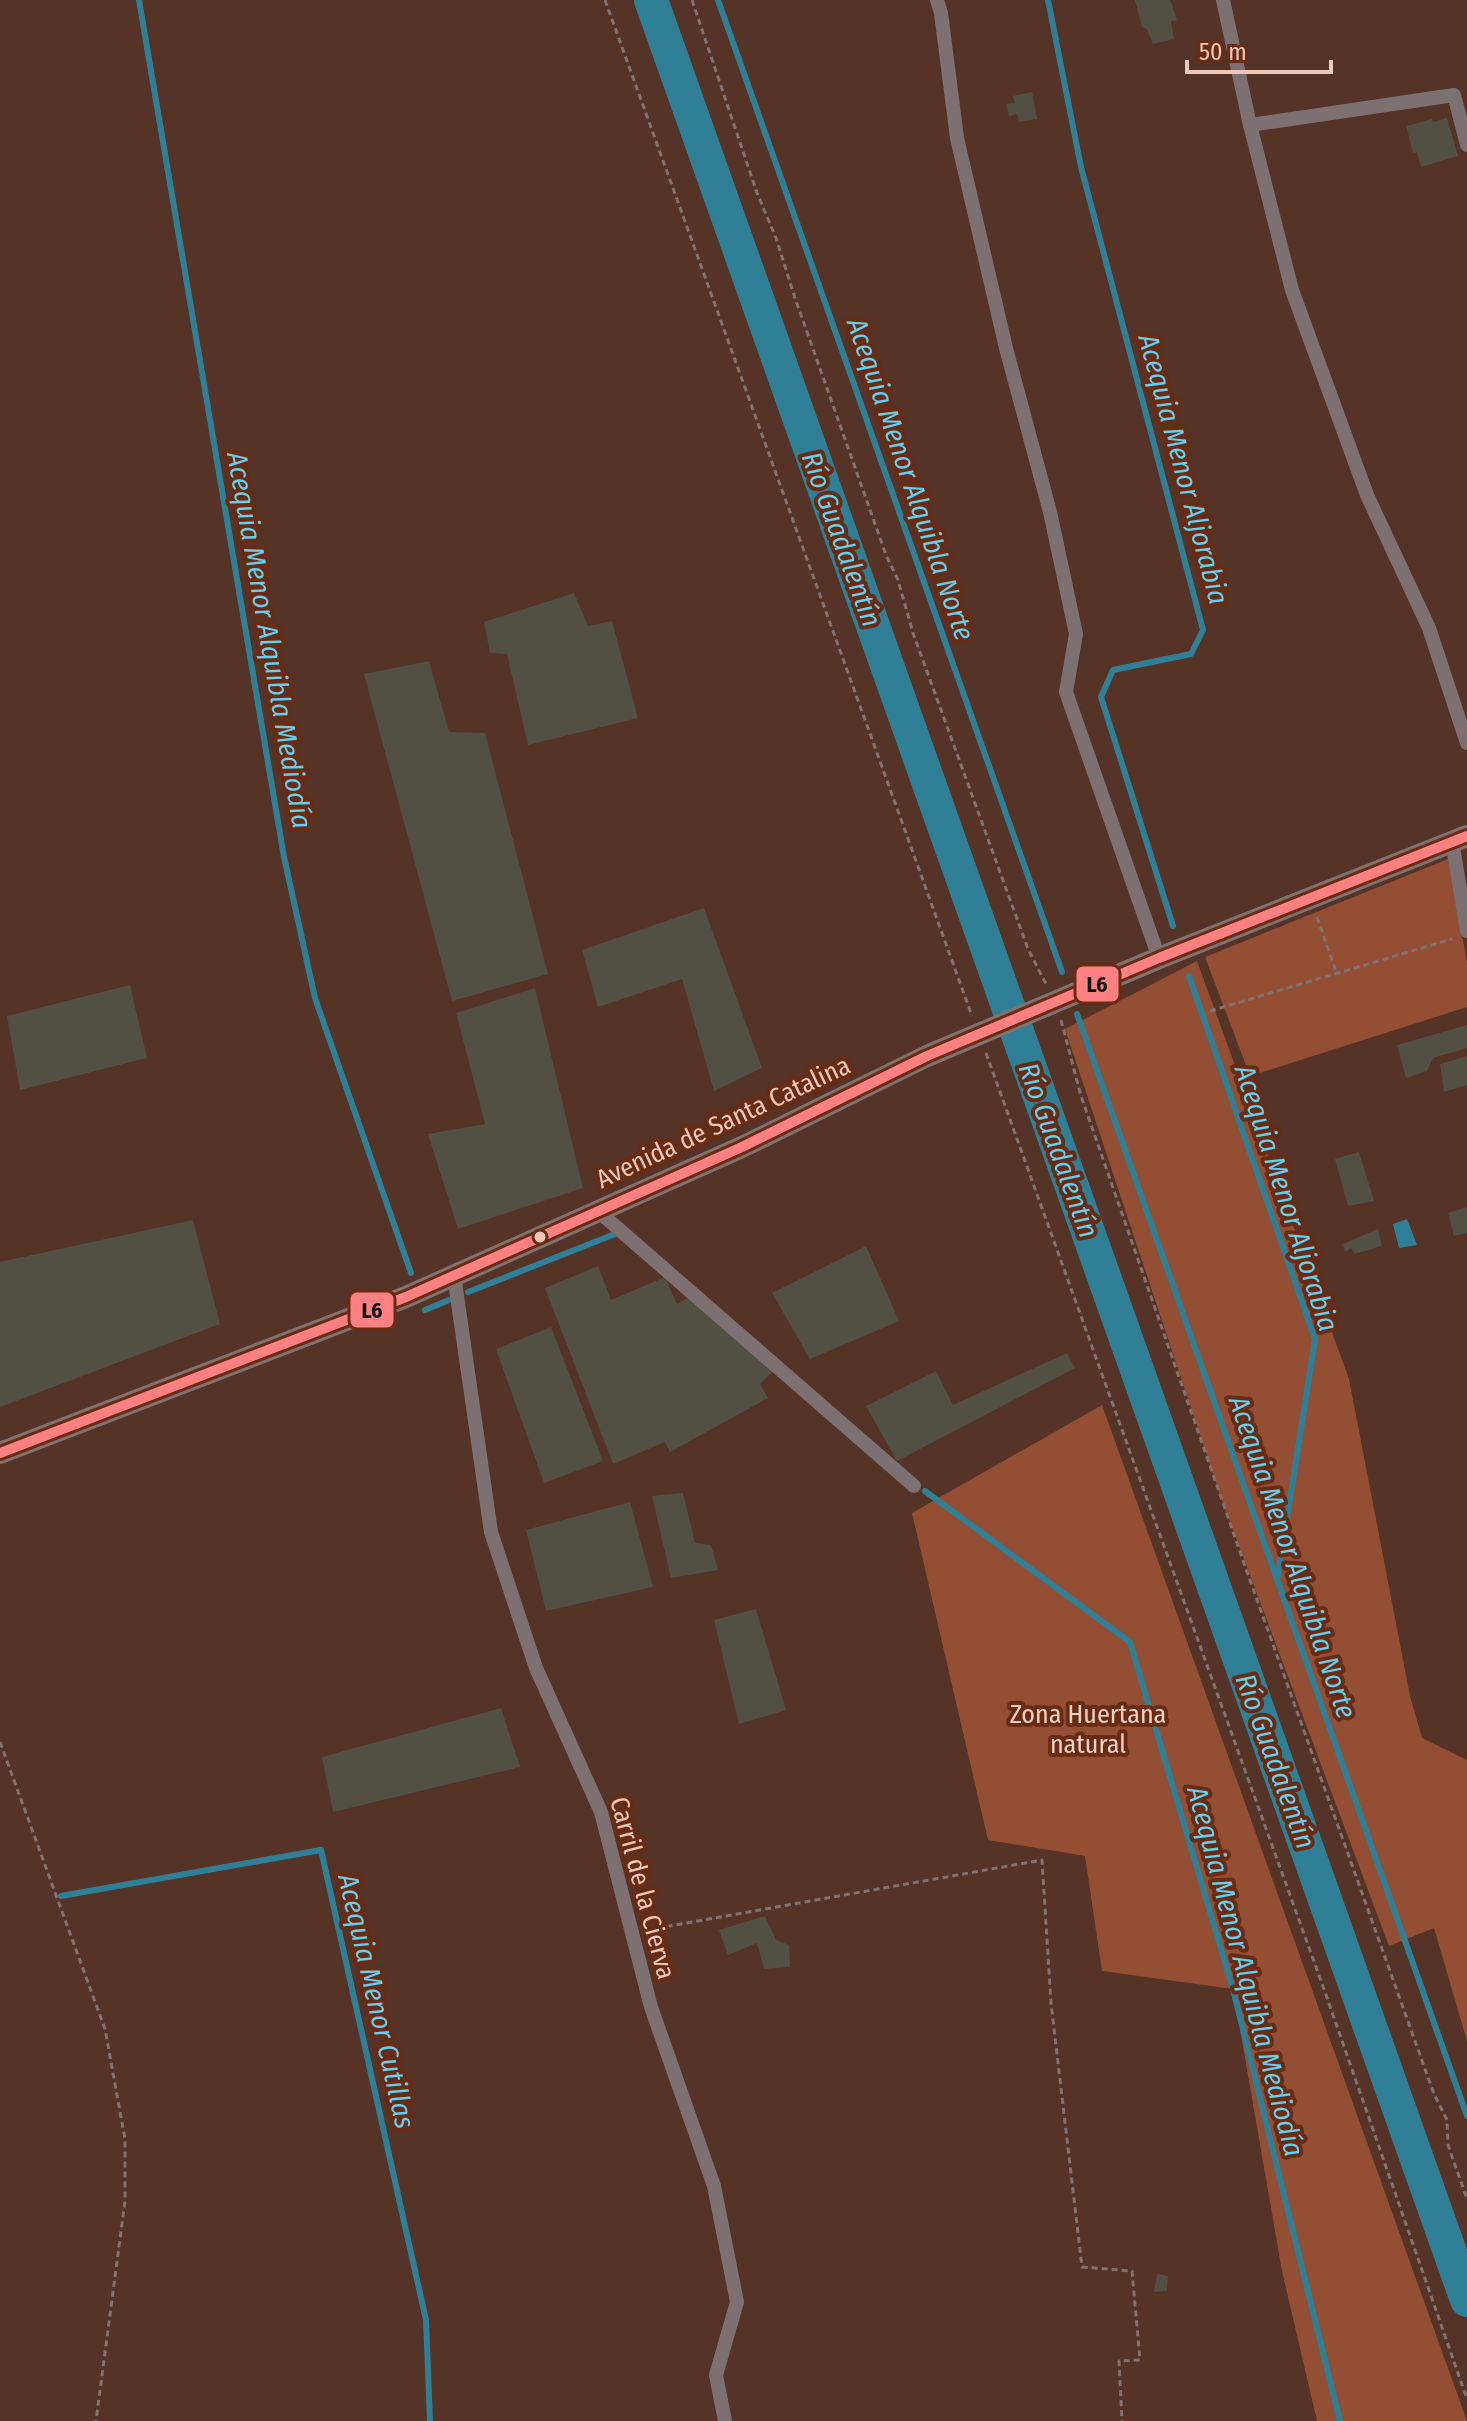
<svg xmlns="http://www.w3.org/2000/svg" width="1467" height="2421" viewBox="0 0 1467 2421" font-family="'Fira Sans Condensed',sans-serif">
<rect width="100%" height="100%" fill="#553326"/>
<!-- green -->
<g fill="#944e33">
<path d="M1448,859L1467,962V1007L1250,1076L1205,957Z"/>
<path d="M1197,961L1349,1379L1410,1696L1422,1738L1467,1760V2041L1434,1928L1389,1946L1220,1495L1065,1029Z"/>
<path d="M1102,1405L1467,2421H1317L1282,2271L1233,1989L1102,1971L1085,1856L988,1840L912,1513Z"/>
</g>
<!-- water -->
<path fill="#2f8097" d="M1407,1219L1417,1245L1399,1248L1393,1224Z"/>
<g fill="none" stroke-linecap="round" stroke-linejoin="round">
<!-- stream -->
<g stroke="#2f8097" stroke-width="6">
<path d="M139,0L284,857L315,998L411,1273"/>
<path d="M718,0L1062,972"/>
<path d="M1048,0L1081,167L1203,630L1191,654L1113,670L1101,697L1173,926"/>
<path d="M1189,976L1315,1339L1278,1576"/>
<path d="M1077,1014L1467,2116"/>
<path d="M468,1292L620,1232"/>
<path d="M425,1310L449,1300"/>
<path d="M925,1491L1130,1642L1233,1989L1340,2421"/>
<path d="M61,1896L321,1850L426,2320L430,2421"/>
</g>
<!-- river -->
<path stroke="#2f8097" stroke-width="34" d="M651,0L1467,2300"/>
</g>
<!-- building -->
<g fill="#525043">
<path d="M1135,0H1170L1177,20L1171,21L1174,39L1153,44L1147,29L1142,27Z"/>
<path d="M1032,92L1037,119L1019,122L1017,114L1009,116L1006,104L1015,103L1013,96Z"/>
<path d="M1447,118L1458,156L1421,167L1417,152L1413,153L1406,126L1432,119L1433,122Z"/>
<path d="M574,593L588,626L612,621L638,718L528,745L507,654L490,653L484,622Z"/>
<path d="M429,661L449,732L485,733L548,974L452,1001L364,674Z"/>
<path d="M704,908L762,1068L714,1091L682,979L598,1007L582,950Z"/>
<path d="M130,985L147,1058L20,1090L7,1016Z"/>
<path d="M535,988L583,1188L458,1229L428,1134L485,1124L456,1013Z"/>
<path d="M1467,1025V1048L1433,1058L1427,1071L1406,1078L1397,1045Z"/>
<path d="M1467,1056V1085L1444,1092L1440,1064Z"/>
<path d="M1359,1152L1374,1201L1348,1206L1335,1159Z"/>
<path d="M1467,1207V1233L1454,1236L1448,1213Z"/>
<path d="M193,1220L220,1324L0,1407V1262Z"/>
<path d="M1378,1229L1382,1246L1355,1254L1351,1248L1345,1252L1343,1244Z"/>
<path d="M866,1246L899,1321L810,1359L772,1293Z"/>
<path d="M598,1266L611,1300L665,1277L677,1304L690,1297L773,1371L760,1384L768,1398L670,1452L665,1442L613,1464L545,1288Z"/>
<path d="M551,1327L603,1461L544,1483L496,1349Z"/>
<path d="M1067,1353L1075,1368L897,1461L866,1406L936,1371L953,1405Z"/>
<path d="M683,1493L695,1543L711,1545L718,1570L671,1578L652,1496Z"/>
<path d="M630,1502L653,1587L546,1611L526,1530Z"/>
<path d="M756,1609L786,1710L739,1724L714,1620Z"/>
<path d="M501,1708L520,1767L333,1812L322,1757Z"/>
<path d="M1208,1801L1212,1817L1197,1824L1190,1806Z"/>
<path d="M765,1916L776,1940L789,1945L790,1967L764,1969L757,1943L728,1955L719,1930Z"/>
<path d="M1157,2274L1168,2276L1167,2291L1154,2292Z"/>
</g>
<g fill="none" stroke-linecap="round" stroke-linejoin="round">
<!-- path -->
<g stroke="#817372" stroke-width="3" stroke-dasharray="6 4" stroke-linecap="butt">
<path d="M605,0L972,1016"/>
<path d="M692,0L757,193L776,238L795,298L886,555L898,580L913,633L1028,949L1046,984"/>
<path d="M1317,917L1337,974"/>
<path d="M1210,1011L1452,939"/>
<path d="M1061,1020L1081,1096L1246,1569L1434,2094L1447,2120L1448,2145L1467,2199"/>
<path d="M986,1053L1325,1992L1467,2399"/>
<path d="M0,1742L105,2029L125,2139V2201L96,2421"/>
<path d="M647,1930L1042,1860L1051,2003L1082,2267L1132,2271L1140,2360L1119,2361L1122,2421"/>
</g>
<!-- minor -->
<g stroke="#7d7072" stroke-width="14">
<path d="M937,0L941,13L957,138L1006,348L1050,512L1076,634L1066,692L1159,958"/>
<path d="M1223,0L1250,125L1454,95L1467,145"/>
<path d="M1250,125L1292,290L1367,495L1429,628L1467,743"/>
<path d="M1452,841L1467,931"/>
<path d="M598,1211L914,1486"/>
<path d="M454,1275L491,1532L536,1668L601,1812L651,2007L714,2186L737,2302L716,2375L725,2421"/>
</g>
<!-- secondary -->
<path stroke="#817272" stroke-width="22" d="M0,1453L406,1297L742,1147L927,1056L1159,958L1467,836"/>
<defs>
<path id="bus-1" d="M0,1453L406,1297L742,1147L927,1056L1159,958L1467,836"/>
</defs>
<!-- bus-1 casing -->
<use href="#bus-1" stroke="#692b12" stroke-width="16"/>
<!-- bus-1 -->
<use href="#bus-1" stroke="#ff8080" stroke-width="10"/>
</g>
<!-- markers -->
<circle fill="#efc8ba" stroke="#692b12" stroke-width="3" cx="540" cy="1237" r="7"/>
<g text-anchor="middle" stroke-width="8" stroke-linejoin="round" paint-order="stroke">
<!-- street labels -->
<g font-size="26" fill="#efc8ba" stroke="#692b12">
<text transform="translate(723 1122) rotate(-25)" y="9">Avenida de Santa Catalina</text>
<text transform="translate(643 1888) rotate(75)" y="9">Carril de la Cierva</text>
</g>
<!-- park labels -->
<g font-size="26" fill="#efd1c6" stroke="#692b12">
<text x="1088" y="1723">Zona Huertana<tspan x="1088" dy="30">natural</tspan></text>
</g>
<!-- water labels -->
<g font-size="28" font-style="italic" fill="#63d1f3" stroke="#692b12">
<text transform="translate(1184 469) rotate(75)" y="10">Acequia Menor Aljorabia</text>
<text transform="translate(911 479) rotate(71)" y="10">Acequia Menor Alquibla Norte</text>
<text transform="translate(842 539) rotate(70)" y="10">Río Guadalentín</text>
<text transform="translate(270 640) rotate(80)" y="10">Acequia Menor Alquibla Mediodía</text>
<text transform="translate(1059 1150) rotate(70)" y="10">Río Guadalentín</text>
<text transform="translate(1287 1198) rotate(72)" y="10">Acequia Menor Aljorabia</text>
<text transform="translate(1293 1557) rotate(71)" y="10">Acequia Menor Alquibla Norte</text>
<text transform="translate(1276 1761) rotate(70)" y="10">Río Guadalentín</text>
<text transform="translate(1246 1971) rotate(75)" y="10">Acequia Menor Alquibla Mediodía</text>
<text transform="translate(377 2001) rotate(77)" y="10">Acequia Menor Cutillas</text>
</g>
</g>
<g stroke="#692b12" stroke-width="3">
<rect x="1075" y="965" width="45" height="38" rx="8" fill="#ff8080"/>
<rect x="349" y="1291" width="46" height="38" rx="8" fill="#ff8080"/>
</g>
<g font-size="22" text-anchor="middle" font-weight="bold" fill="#111">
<text x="1097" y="992">L6</text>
<text x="372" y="1318">L6</text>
</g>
<!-- scale -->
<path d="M1187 60v12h144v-12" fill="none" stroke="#efc8ba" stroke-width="4"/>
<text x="1199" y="60" font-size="24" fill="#efc8ba" stroke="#692b12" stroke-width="6" paint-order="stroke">50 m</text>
</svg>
